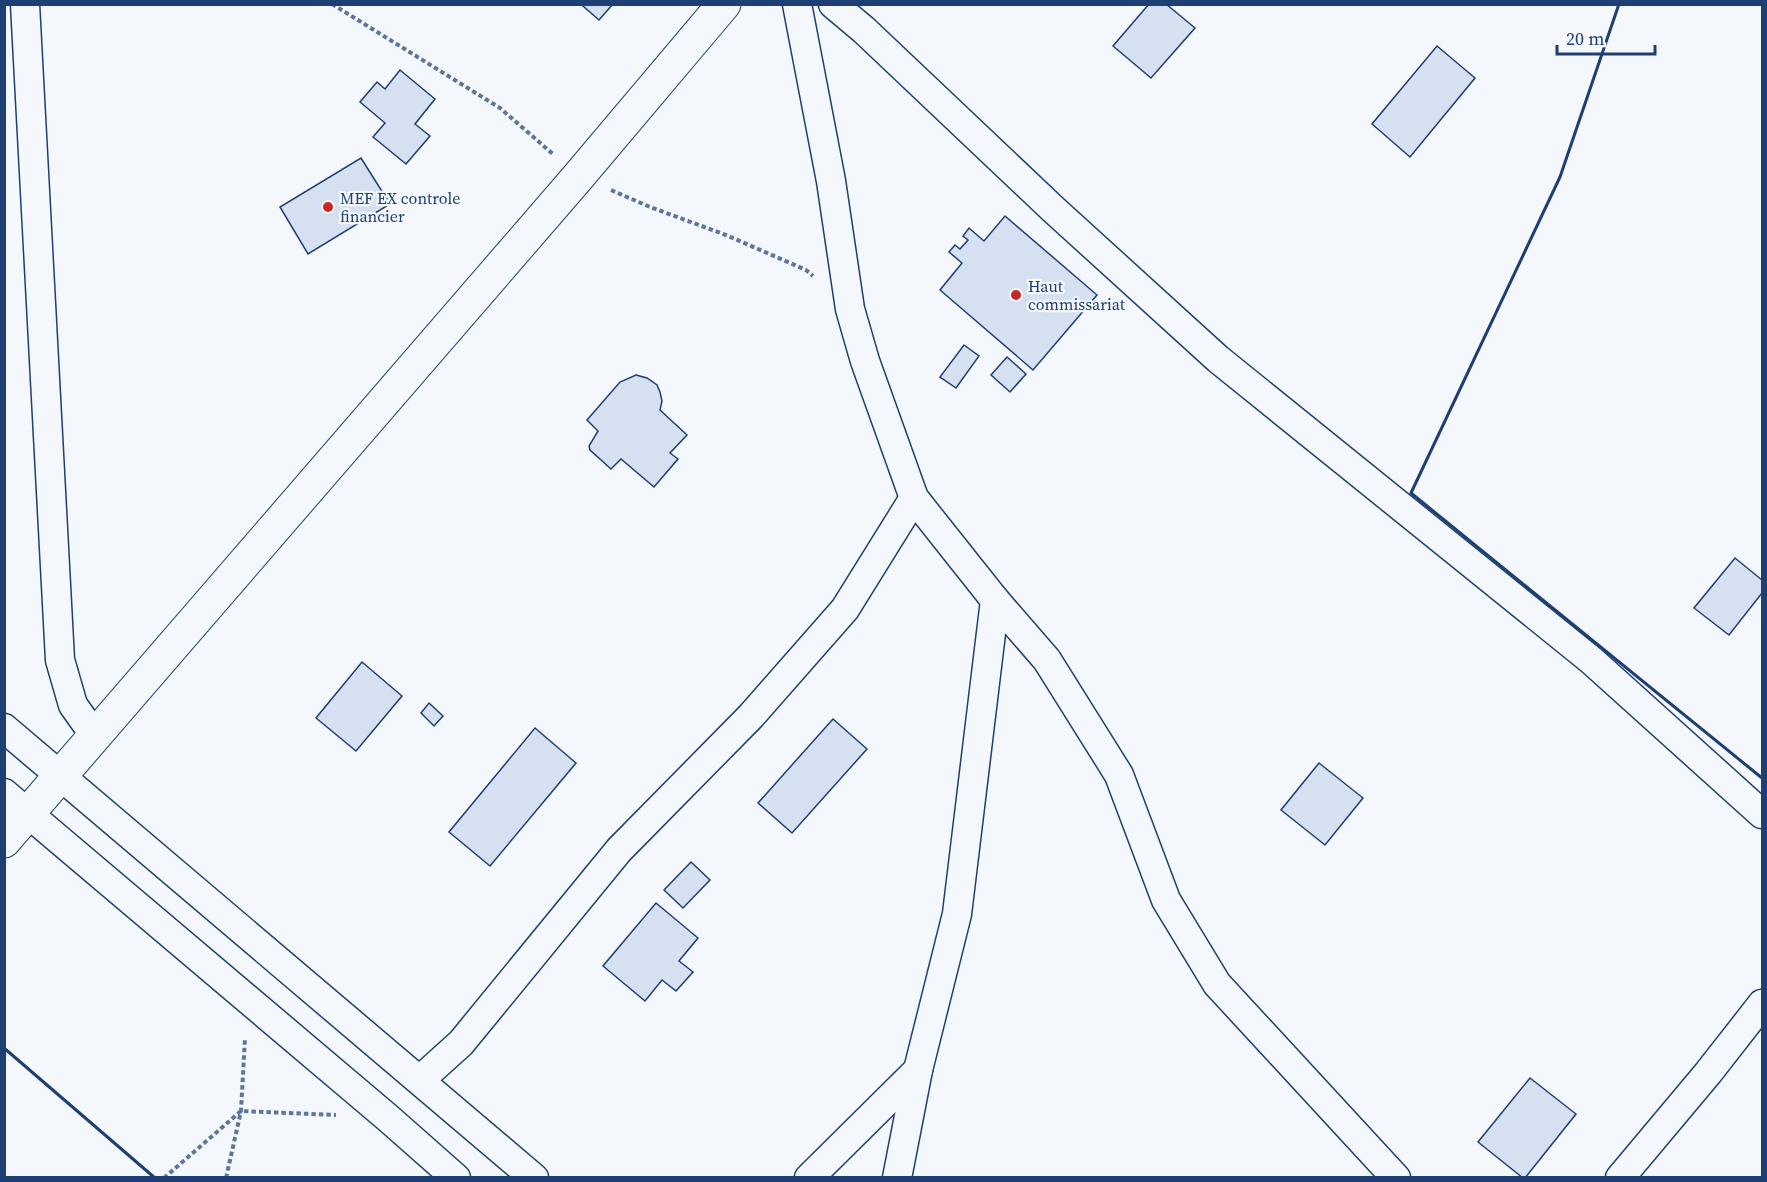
<svg xmlns="http://www.w3.org/2000/svg" width="1767" height="1182" viewBox="0 0 1767 1182" font-family="'Source Serif 4',serif">
<rect width="100%" height="100%" fill="#f4f7fb"/>
<!-- building -->
<g fill="#d5e0f0" stroke="#1d3f73" stroke-width="1.5">
<path d="M584,4H613L599,20L583,6Z"/>
<path d="M1149,4H1166L1195,28L1151,78L1113,46Z"/>
<path d="M1437,46L1475,78L1410,157L1372,124Z"/>
<path d="M400,70L435,99L415,124L430,136L406,164L373,137L385,123L360,102L377,82L385,89Z"/>
<path d="M361,158L390,204L308,254L280,207Z"/>
<path d="M1005,216L1097,295L1033,370L940,290L962,263L949,252L955,245L960,249L968,240L963,236L969,228L984,241Z"/>
<path d="M964,345L979,356L956,388L940,377Z"/>
<path d="M1007,357L1026,374L1010,392L991,375Z"/>
<path d="M636,375L647,378L657,385L660,392L662,401L660,410L687,435L670,453L678,459L654,487L621,459L611,469L590,450L589,446L598,431L587,420L620,382Z"/>
<path d="M1735,558L1762,580V593L1729,635L1694,608Z"/>
<path d="M362,662L402,696L356,751L316,718Z"/>
<path d="M429,703L443,716L434,726L421,713Z"/>
<path d="M833,719L867,749L792,833L758,803Z"/>
<path d="M535,728L576,763L490,866L449,832Z"/>
<path d="M1319,763L1363,798L1325,845L1281,810Z"/>
<path d="M691,862L710,880L683,908L664,890Z"/>
<path d="M656,903L698,938L679,961L693,972L676,991L662,980L645,1001L603,966Z"/>
<path d="M1530,1078L1576,1114L1525,1178H1523L1478,1142Z"/>
</g>
<g fill="none" stroke-linecap="round" stroke-linejoin="round">
<defs>
<g id="street">
<path d="M25,4L60,660L73,705L95,736"/>
<path d="M797,4L831,181L850,309L865,361L914,498L995,600L957,914L918,1070L897,1178"/>
<path d="M833,4L864,30L1053,209L1218,359L1591,660L1762,814"/>
<path d="M995,600L1047,660L1119,775L1166,900L1217,984L1396,1178"/>
<path d="M4,728L534,1178"/>
<path d="M4,793L388,1118L456,1178"/>
<path d="M420,1080L461,1043L619,850L751,716L845,609L914,498"/>
<path d="M809,1178L918,1070"/>
<path d="M1620,1178L1708,1073L1762,1004"/>
</g>
<path id="primary" d="M4,841L578,177L724,4"/>
</defs>
<!-- street casing -->
<use href="#street" stroke="#1d3f73" stroke-width="31"/>
<!-- primary casing -->
<use href="#primary" stroke="#1d3f73" stroke-width="35"/>
<!-- path -->
<g stroke="#5e769c" stroke-width="4" stroke-dasharray="4.5 3" stroke-linecap="butt">
<path d="M332,4L500,108L554,155"/>
<path d="M611,190L650,207L726,235L806,270L813,276"/>
<path d="M164,1178L241,1111L336,1115"/>
<path d="M226,1178L241,1111L245,1038"/>
</g>
<!-- street -->
<use href="#street" stroke="#f4f7fb" stroke-width="28"/>
<!-- primary -->
<use href="#primary" stroke="#f4f7fb" stroke-width="33"/>
<!-- wall -->
<g stroke="#1d3f73" stroke-width="3">
<path d="M1619,4L1560,177L1411,493L1762,778"/>
<path d="M4,1048L155,1178"/>
</g>
</g>
<!-- markers -->
<g fill="#c62828" stroke="#f4f7fb" stroke-width="2">
<circle cx="328" cy="207" r="6"/>
<circle cx="1016" cy="295" r="6"/>
</g>
<g text-anchor="middle" stroke-width="4.5" stroke-linejoin="round" paint-order="stroke">
<!-- poi labels -->
<g font-size="16" fill="#1d3f73" stroke="#f4f7fb" text-anchor="start">
<text x="340" y="204">MEF EX controle<tspan x="340" dy="18">financier</tspan></text>
<text x="1028" y="292">Haut<tspan x="1028" dy="18">commissariat</tspan></text>
</g>
</g>
<!-- border -->
<rect width="1767" height="1182" fill="none" stroke="#1d3f73" stroke-width="12"/>
<!-- scale -->
<path d="M1557 45v9h98v-9" fill="none" stroke="#1d3f73" stroke-width="3"/>
<text x="1566" y="45" font-size="18" fill="#1d3f73" stroke="#f4f7fb" stroke-width="4.5" paint-order="stroke">20 m</text>
</svg>
